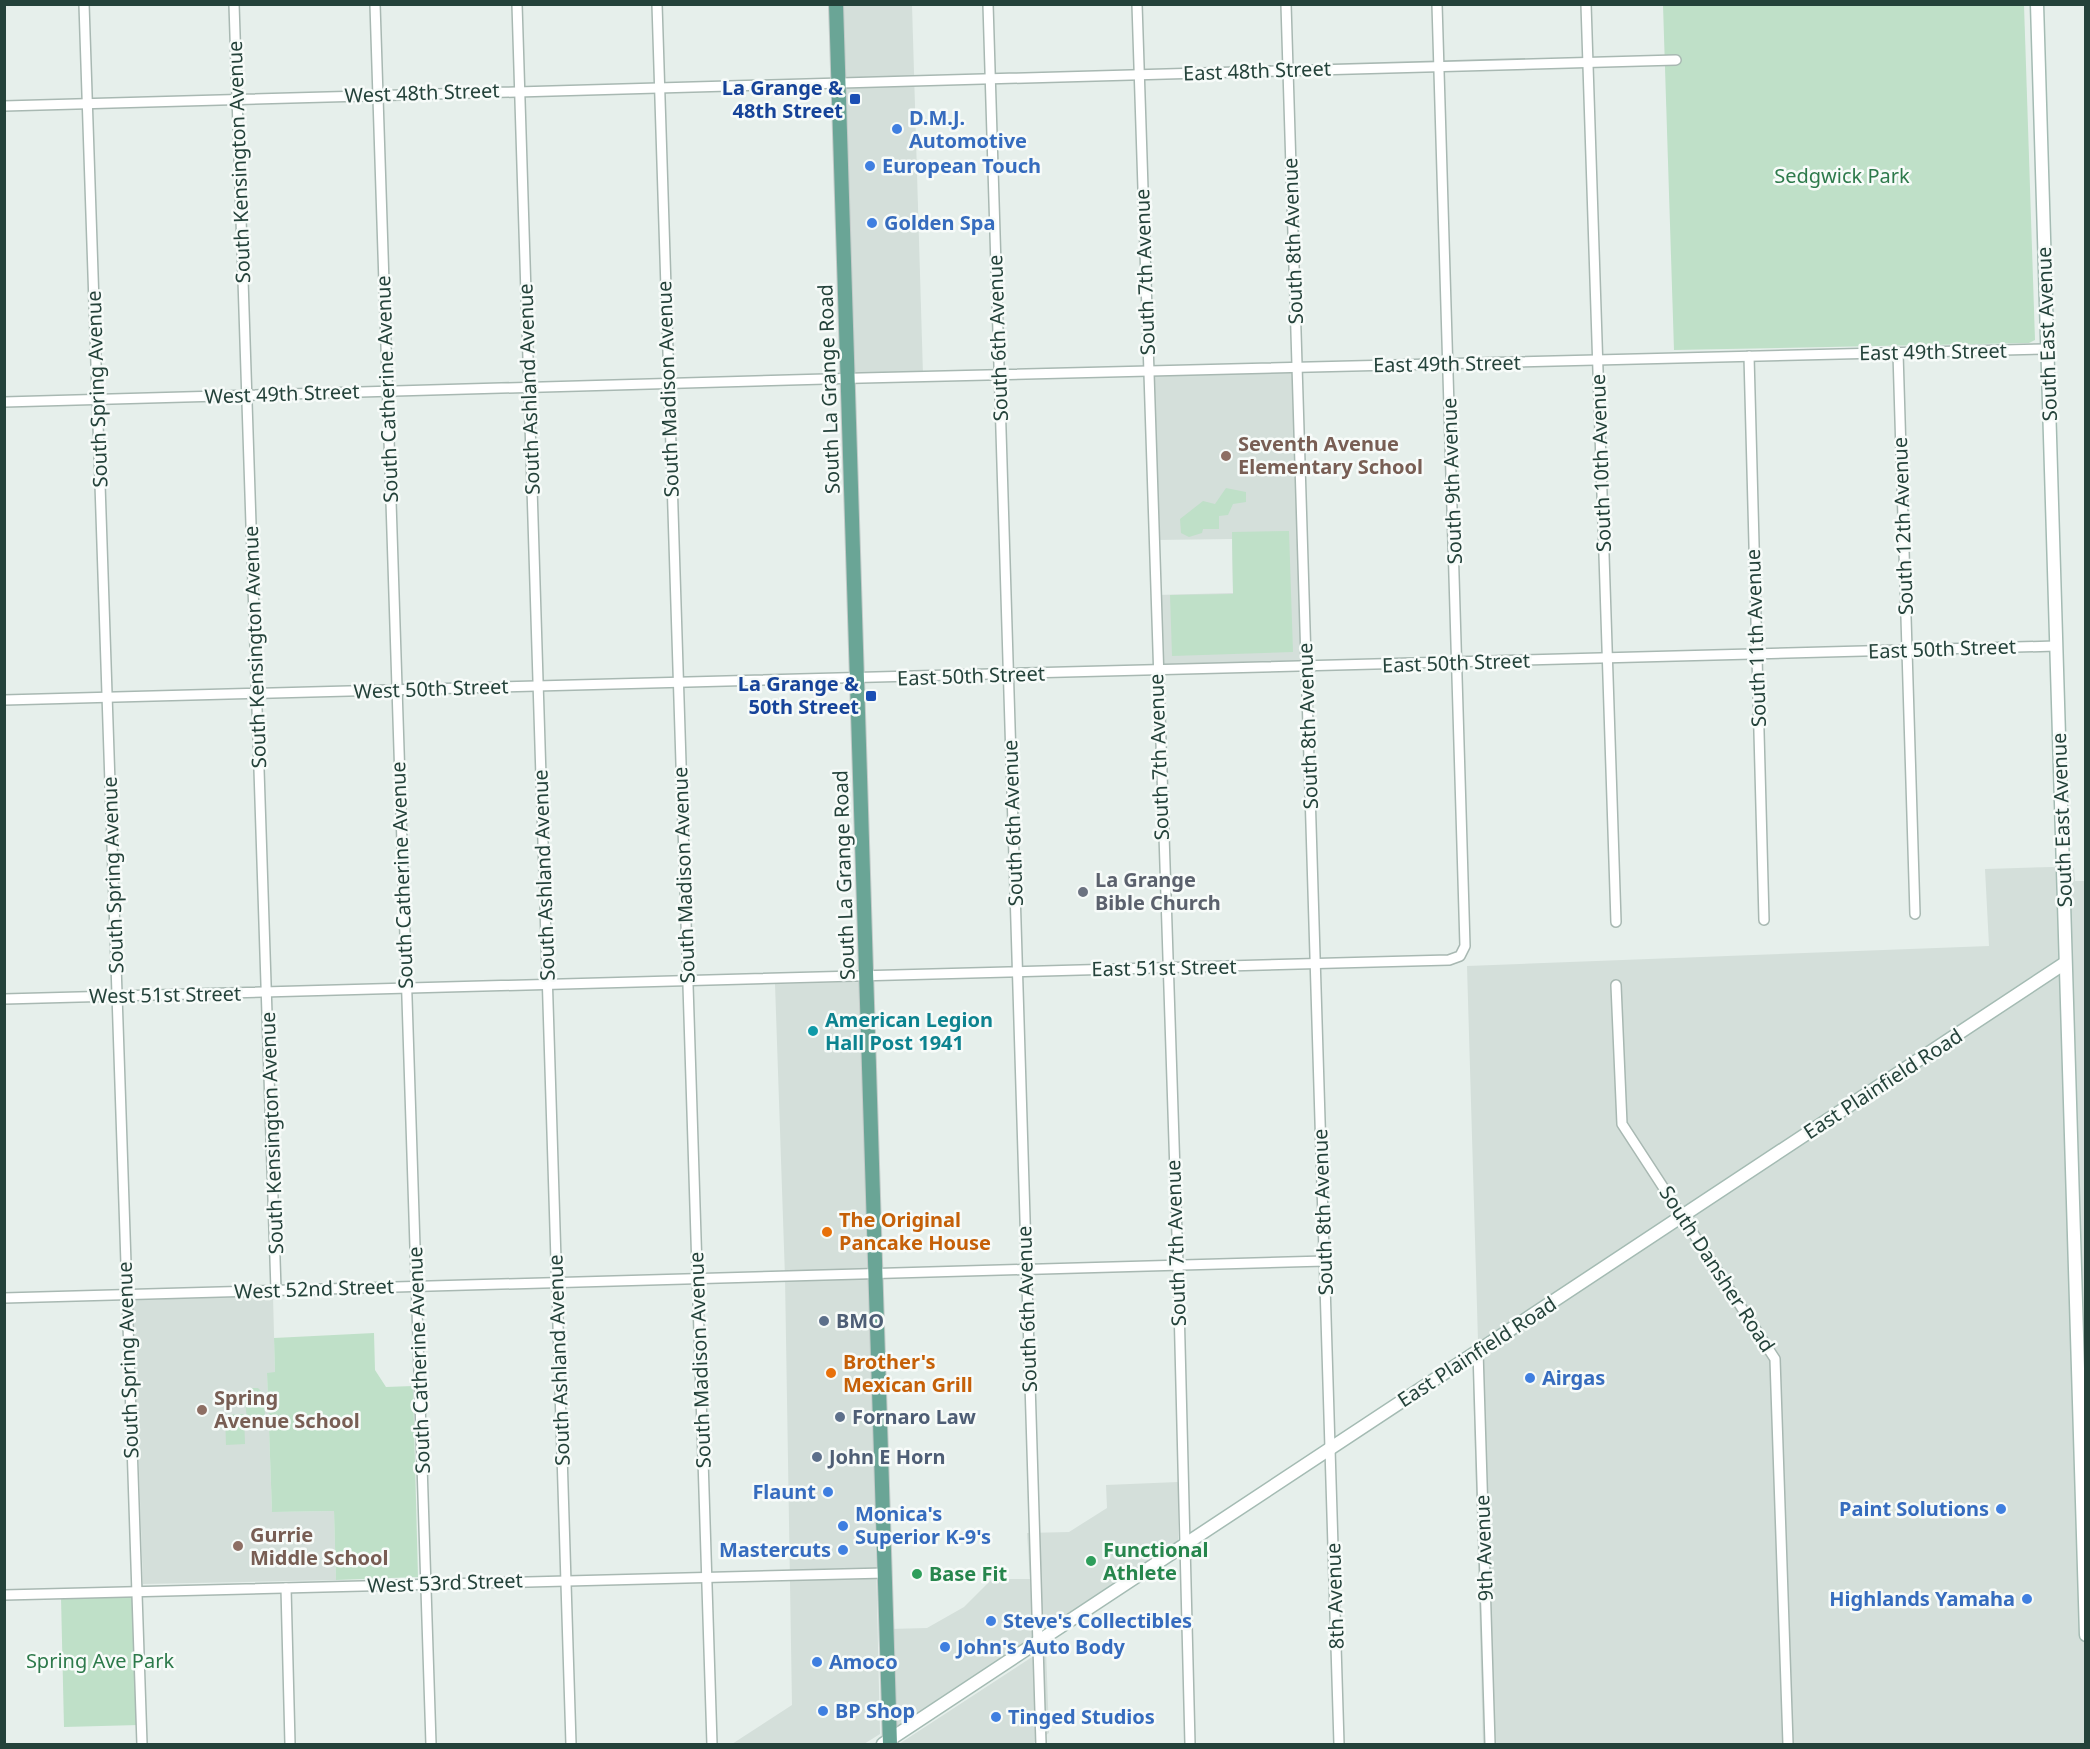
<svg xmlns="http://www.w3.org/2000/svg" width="2090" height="1749" viewBox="0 0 2090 1749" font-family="'Noto Sans',sans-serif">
<rect width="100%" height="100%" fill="#e6efeb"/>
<!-- built -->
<g fill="#d4dfda">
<path d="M842,5H912L923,375L852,376Z"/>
<path d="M1296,369L1304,665L1159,669L1157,595L1233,593L1232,539L1155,540L1151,373Z"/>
<path d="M2052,867L2074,868L2075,881H2085V1744H1483L1473,1382L1478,1341L1467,966L1989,946L1985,869Z"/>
<path d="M863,982L880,1734L864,1744H732L792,1705L785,1277L775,984Z"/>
<path d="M273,1296L275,1373H267L272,1512L334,1511L336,1580L143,1584L133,1300Z"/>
<path d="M1178,1482V1543L893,1734L889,1629L927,1628L964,1607L992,1579H1030L1027,1533L1069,1532L1107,1508L1106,1485Z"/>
<path d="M1046,1648L1049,1733L1032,1744H899Z"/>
</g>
<!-- green -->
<g fill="#bfe0c8">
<path d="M1663,5H2024L2035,340L2029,343L1674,350Z"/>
<path d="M1226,488L1246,492V502L1233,504L1228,515L1219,516V529H1203L1202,533L1189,537L1181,533L1180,519L1203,501L1215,504Z"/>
<path d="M1289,531L1293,652L1172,656L1170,595L1233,594L1232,532Z"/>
<path d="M374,1333L375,1370L386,1387L413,1386L418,1577L336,1580L334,1511L272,1512L267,1373L275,1372L274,1338Z"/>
<path d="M249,1388H258L264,1394L265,1416L259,1422L252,1423L247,1419L244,1394Z"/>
<path d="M244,1414L245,1444L226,1445L225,1415Z"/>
<path d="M136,1594L139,1725L64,1727L61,1597Z"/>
</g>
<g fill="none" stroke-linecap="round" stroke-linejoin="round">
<defs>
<g id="street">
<path d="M84,4L142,1744"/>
<path d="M234,4L276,1290"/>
<path d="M375,4L431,1744"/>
<path d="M517,4L571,1744"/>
<path d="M657,4L712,1744"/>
<path d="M988,4L1041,1744"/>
<path d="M1137,4L1178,1265L1190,1744"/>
<path d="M1286,4L1339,1744"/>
<path d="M1586,4L1616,922"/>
<path d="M4,106L1676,60"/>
<path d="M1898,353L1915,914"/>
<path d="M1749,356L1764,920"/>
<path d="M4,402L862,378L2047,349"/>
<path d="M4,700L2056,646"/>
<path d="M1616,985L1622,1124L1775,1359L1788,1744"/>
<path d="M4,999L1449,960L1460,956L1465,946L1437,4"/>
<path d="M4,1298L1325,1261"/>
<path d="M1478,1351L1490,1744"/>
<path d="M286,1588L290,1744"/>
<path d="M4,1595L885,1573"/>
</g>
<g id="secondary">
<path d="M2037,4L2086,1635"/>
<path d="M883,1744L2065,963"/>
</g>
<path id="primary" d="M836,4L890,1744"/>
</defs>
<!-- street casing -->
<use href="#street" stroke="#a8b8b2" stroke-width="12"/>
<!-- secondary casing -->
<use href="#secondary" stroke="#a4bbb3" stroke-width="15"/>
<!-- primary casing -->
<use href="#primary" stroke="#c2cac8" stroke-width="16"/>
<!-- street -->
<use href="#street" stroke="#fff" stroke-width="9"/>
<!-- secondary -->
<use href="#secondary" stroke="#fff" stroke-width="12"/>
<!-- primary -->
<use href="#primary" stroke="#6aa596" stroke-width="14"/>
</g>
<!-- markers -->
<g fill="#1a4fb4" stroke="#f7fbf9" stroke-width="2">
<rect x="849" y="93" width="12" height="12" rx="3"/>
<rect x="865" y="690" width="12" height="12" rx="3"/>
</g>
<g fill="#3f7fe0" stroke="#f7fbf9" stroke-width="2">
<circle cx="897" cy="129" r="6"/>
<circle cx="870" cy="166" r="6"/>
<circle cx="872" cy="223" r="6"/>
<circle cx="1530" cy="1378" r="6"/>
<circle cx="828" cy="1492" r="6"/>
<circle cx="2001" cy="1509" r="6"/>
<circle cx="843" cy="1526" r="6"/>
<circle cx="843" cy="1550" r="6"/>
<circle cx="2027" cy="1599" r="6"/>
<circle cx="991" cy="1621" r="6"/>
<circle cx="945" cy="1647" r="6"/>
<circle cx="817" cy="1662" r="6"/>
<circle cx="823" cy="1711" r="6"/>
<circle cx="996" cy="1717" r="6"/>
</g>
<g fill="#8d6e63" stroke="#f7fbf9" stroke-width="2">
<circle cx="1226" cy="456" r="6"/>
<circle cx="202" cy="1410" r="6"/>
<circle cx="238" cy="1546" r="6"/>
</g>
<circle fill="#6b7280" stroke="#f7fbf9" stroke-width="2" cx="1083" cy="892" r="6"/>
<circle fill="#0f9aa8" stroke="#f7fbf9" stroke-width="2" cx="813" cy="1031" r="6"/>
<g fill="#e8710a" stroke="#f7fbf9" stroke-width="2">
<circle cx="827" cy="1232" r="6"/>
<circle cx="831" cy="1373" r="6"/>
</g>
<g fill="#5c6f8a" stroke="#f7fbf9" stroke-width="2">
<circle cx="824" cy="1321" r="6"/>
<circle cx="840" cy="1417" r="6"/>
<circle cx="817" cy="1457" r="6"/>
</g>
<g fill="#2e9e5b" stroke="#f7fbf9" stroke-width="2">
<circle cx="1091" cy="1561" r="6"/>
<circle cx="917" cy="1574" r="6"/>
</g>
<g text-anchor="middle" stroke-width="5" stroke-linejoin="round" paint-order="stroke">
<!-- street labels -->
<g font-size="20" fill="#24423a" stroke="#f7fbf9">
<text transform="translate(1257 71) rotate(-2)" y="7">East 48th Street</text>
<text transform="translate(422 93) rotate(-2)" y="7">West 48th Street</text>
<text transform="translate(239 162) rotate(-92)" y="7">South Kensington Avenue</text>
<text transform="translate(1293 241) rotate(-92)" y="7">South 8th Avenue</text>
<text transform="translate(1145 272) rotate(-92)" y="7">South 7th Avenue</text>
<text transform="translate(2047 334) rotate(-92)" y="7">South East Avenue</text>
<text transform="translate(998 338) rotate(-92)" y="7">South 6th Avenue</text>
<text transform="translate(1933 352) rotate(-1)" y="7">East 49th Street</text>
<text transform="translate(1447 364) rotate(-1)" y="7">East 49th Street</text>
<text transform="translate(97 389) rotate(-92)" y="7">South Spring Avenue</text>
<text transform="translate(387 389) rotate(-92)" y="7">South Catherine Avenue</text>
<text transform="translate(529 389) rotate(-92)" y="7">South Ashland Avenue</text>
<text transform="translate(668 389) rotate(-92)" y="7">South Madison Avenue</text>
<text transform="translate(829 389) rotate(-92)" y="7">South La Grange Road</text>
<text transform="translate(282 394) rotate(-2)" y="7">West 49th Street</text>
<text transform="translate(1601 463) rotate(-92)" y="7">South 10th Avenue</text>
<text transform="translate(1452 481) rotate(-92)" y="7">South 9th Avenue</text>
<text transform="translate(1903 526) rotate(-92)" y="7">South 12th Avenue</text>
<text transform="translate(1756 638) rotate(-92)" y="7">South 11th Avenue</text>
<text transform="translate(255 647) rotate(-92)" y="7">South Kensington Avenue</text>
<text transform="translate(1942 649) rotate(-2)" y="7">East 50th Street</text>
<text transform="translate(1456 663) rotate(-2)" y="7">East 50th Street</text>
<text transform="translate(971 676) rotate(-2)" y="7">East 50th Street</text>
<text transform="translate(431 689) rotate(-2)" y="7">West 50th Street</text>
<text transform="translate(1308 726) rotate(-92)" y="7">South 8th Avenue</text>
<text transform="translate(1159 757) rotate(-92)" y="7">South 7th Avenue</text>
<text transform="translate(2062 820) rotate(-92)" y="7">South East Avenue</text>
<text transform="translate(1013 823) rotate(-92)" y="7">South 6th Avenue</text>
<text transform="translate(113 875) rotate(-92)" y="7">South Spring Avenue</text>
<text transform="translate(402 875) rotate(-92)" y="7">South Catherine Avenue</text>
<text transform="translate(544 875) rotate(-92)" y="7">South Ashland Avenue</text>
<text transform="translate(684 875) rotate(-92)" y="7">South Madison Avenue</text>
<text transform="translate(844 875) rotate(-92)" y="7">South La Grange Road</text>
<text transform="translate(1164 968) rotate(-1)" y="7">East 51st Street</text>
<text transform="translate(165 995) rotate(-1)" y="7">West 51st Street</text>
<text transform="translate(1883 1084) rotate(-33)" y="7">East Plainfield Road</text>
<text transform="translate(272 1133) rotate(-92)" y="7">South Kensington Avenue</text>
<text transform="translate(1323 1212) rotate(-92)" y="7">South 8th Avenue</text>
<text transform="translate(1176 1243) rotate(-92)" y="7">South 7th Avenue</text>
<text transform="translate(1717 1269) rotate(57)" y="7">South Dansher Road</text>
<text transform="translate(314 1289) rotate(-2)" y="7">West 52nd Street</text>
<text transform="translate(1027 1309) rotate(-92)" y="7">South 6th Avenue</text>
<text transform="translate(1477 1352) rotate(-33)" y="7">East Plainfield Road</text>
<text transform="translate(128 1360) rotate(-92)" y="7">South Spring Avenue</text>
<text transform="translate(419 1360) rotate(-92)" y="7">South Catherine Avenue</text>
<text transform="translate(559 1360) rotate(-92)" y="7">South Ashland Avenue</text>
<text transform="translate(700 1360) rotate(-92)" y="7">South Madison Avenue</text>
<text transform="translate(1484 1548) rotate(-92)" y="7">9th Avenue</text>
<text transform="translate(445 1583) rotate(-2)" y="7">West 53rd Street</text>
<text transform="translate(1335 1596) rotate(-92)" y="7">8th Avenue</text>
</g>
<!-- transit labels -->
<g font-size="20" font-weight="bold" fill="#164399" stroke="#f7fbf9" text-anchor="end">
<text x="843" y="95">La Grange &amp;<tspan x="843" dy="23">48th Street</tspan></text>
<text x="859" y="691">La Grange &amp;<tspan x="859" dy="23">50th Street</tspan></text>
</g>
<!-- shop labels -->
<g font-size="20" font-weight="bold" fill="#366cbe" stroke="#f7fbf9" text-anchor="start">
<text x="909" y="125">D.M.J.<tspan x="909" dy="23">Automotive</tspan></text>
<text x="882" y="173">European Touch</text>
<text x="884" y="230">Golden Spa</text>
<text x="1542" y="1385">Airgas</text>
<text x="816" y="1499" text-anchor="end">Flaunt</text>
<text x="1989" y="1516" text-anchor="end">Paint Solutions</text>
<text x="855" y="1521">Monica's<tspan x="855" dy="23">Superior K-9's</tspan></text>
<text x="831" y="1557" text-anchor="end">Mastercuts</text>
<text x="2015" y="1606" text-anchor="end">Highlands Yamaha</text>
<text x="1003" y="1628">Steve's Collectibles</text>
<text x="957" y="1654">John's Auto Body</text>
<text x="829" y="1669">Amoco</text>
<text x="835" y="1718">BP Shop</text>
<text x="1008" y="1724">Tinged Studios</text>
</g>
<!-- park labels -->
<g font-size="20" fill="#2d7a4b" stroke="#f7fbf9">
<text x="1842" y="183">Sedgwick Park</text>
<text x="100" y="1668">Spring Ave Park</text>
</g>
<!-- education labels -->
<g font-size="20" font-weight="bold" fill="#785e54" stroke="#f7fbf9" text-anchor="start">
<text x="1238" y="451">Seventh Avenue<tspan x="1238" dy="23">Elementary School</tspan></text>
<text x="214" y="1405">Spring<tspan x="214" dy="23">Avenue School</tspan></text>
<text x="250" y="1542">Gurrie<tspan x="250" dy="23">Middle School</tspan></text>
</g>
<!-- worship labels -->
<g font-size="20" font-weight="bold" fill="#5b616d" stroke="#f7fbf9" text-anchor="start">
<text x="1095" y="887">La Grange<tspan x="1095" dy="23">Bible Church</tspan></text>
</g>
<!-- culture labels -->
<g font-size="20" font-weight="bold" fill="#0d838f" stroke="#f7fbf9" text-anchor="start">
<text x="825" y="1027">American Legion<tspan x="825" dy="23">Hall Post 1941</tspan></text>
</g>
<!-- food labels -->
<g font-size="20" font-weight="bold" fill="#c56008" stroke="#f7fbf9" text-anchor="start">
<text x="839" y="1227">The Original<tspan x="839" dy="23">Pancake House</tspan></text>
<text x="843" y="1369">Brother's<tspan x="843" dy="23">Mexican Grill</tspan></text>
</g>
<!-- service labels -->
<g font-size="20" font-weight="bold" fill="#4e5e75" stroke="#f7fbf9" text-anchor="start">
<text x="836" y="1328">BMO</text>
<text x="852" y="1424">Fornaro Law</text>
<text x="829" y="1464">John E Horn</text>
</g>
<!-- leisure labels -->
<g font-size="20" font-weight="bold" fill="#27864d" stroke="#f7fbf9" text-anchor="start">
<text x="1103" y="1557">Functional<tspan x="1103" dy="23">Athlete</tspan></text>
<text x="929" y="1581">Base Fit</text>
</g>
</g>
<!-- border -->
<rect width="2090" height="1749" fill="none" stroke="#24423a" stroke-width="12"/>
</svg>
